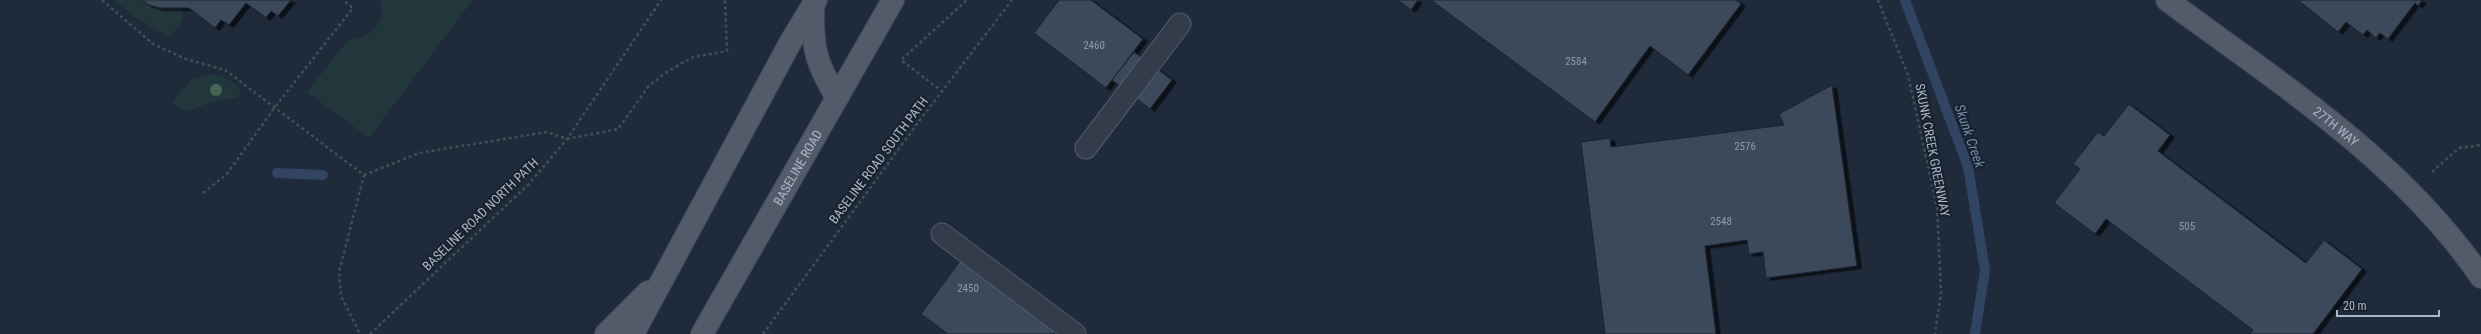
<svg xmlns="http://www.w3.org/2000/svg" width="2481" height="334" viewBox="0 0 2481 334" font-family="'Roboto Condensed',sans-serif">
<defs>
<filter id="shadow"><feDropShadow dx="4.5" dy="2.5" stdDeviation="0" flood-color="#0009"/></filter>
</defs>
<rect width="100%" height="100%" fill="#1f2a3a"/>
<!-- green -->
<g fill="#21373b">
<path d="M114,0H142L149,5L160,8H182L183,19L170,37L137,19Z"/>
<path d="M380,0H473L369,138L307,92L348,40C368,39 388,22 380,0Z"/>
<path d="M213,74L230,80L242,90L237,98L214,101L189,111L181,110L172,102L191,80Z"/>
</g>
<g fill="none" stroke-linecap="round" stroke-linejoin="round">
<!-- stream -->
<g stroke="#314562" stroke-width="10">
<path d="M1905,0L1968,167L1985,270L1975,334"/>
<path d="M277,173L323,175"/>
</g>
</g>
<!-- building -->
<g fill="#3b485a" stroke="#1a2330" filter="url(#shadow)">
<path d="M142,0H291L278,16L271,11L266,18L246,3L229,25L221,20L215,28L189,8H160L149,5Z"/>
<path d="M1059,0H1091L1143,39L1106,88L1034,33Z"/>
<path d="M1398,0H1418L1411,10Z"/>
<path d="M1431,0H1736L1741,4L1688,75L1650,46L1595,122Z"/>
<path d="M2298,0H2422L2418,6L2415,3L2388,39L2380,33L2376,38L2367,30L2363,35L2346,22L2338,32Z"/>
<path d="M1134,52L1172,80L1150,109L1112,80Z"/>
<path d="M1832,85L1857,266L1766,278L1763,252L1749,254L1747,240L1705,246L1716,334H1605L1581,142L1610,138L1611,147L1784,125L1779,114Z"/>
<path d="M2129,104L2170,135L2158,151L2306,263L2324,240L2362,269L2313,334H2250L2253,330L2106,219L2095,234L2054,203L2080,169L2073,164L2098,132L2104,136Z"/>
<path d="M960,261L1055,331L1053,334H948L921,314Z"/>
</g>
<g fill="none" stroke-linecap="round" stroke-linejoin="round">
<defs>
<g id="lane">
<path d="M1086,148L1180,24"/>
<path d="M942,234L1075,334"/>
</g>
<g id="primary">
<path id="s1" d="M2167,0C2279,83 2401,160 2481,277"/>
<path d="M813,7C812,48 816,63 837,98"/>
<path d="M606,334L648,292"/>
<path d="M633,334L790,43L816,0"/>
<path id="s2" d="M702,334L893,0"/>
</g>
</defs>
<!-- lane casing -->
<use href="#lane" stroke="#505a68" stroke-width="23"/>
<!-- primary casing -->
<use href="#primary" stroke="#3c4554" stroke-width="24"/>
<!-- path -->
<g stroke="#3c5355" stroke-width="2.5" stroke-dasharray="3 3" stroke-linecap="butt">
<path d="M102,0L153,44L186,59L225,70L364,175L339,272L341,296L360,334"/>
<path d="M1878,0L1908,75L1937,207L1941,292L1935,334"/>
<path d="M943,92L901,60L967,0"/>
<path d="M2432,172L2459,148L2481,145"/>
<path d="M364,175L419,153L547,132L567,139L618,129L648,87L665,73L693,57L727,51L725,0"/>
<path d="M203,193L226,175L275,107L353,8L343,0"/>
<path d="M370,334L529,184L567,139L661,0"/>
<path d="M763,334L920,120L1012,0"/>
</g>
<!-- lane -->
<use href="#lane" stroke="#333c4a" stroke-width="21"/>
<!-- primary -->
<use href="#primary" stroke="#515b6a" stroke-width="22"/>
</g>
<!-- trees -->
<circle fill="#446758" cx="216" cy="90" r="6"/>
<g text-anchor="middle" stroke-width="4" stroke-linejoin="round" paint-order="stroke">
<!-- number labels -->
<g font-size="11" fill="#909bac">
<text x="1094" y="49">2460</text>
<text x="1576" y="65">2584</text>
<text x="1745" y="150">2576</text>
<text x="1721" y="225">2548</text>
<text x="2187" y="230">505</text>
<text x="968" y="292">2450</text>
</g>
<!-- street labels -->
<g font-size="13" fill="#adb7c7" stroke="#18212e">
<text dy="5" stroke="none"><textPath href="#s1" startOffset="211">27TH WAY</textPath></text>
<text transform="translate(1933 150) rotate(79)" y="5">SKUNK CREEK GREENWAY</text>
<text transform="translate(878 160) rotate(-53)" y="5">BASELINE ROAD SOUTH PATH</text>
<text dy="5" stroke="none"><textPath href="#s2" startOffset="192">BASELINE ROAD</textPath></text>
<text transform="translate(480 214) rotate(-44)" y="5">BASELINE ROAD NORTH PATH</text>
</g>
<!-- water labels -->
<g font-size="14" font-style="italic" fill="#738db1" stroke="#18212e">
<text transform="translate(1970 136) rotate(71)" y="5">Skunk Creek</text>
</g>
</g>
<!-- scale -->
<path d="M2337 310v6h102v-6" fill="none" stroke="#adb7c7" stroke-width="2"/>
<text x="2343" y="310" font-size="12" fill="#adb7c7" stroke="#18212e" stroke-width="3" paint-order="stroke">20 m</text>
</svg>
